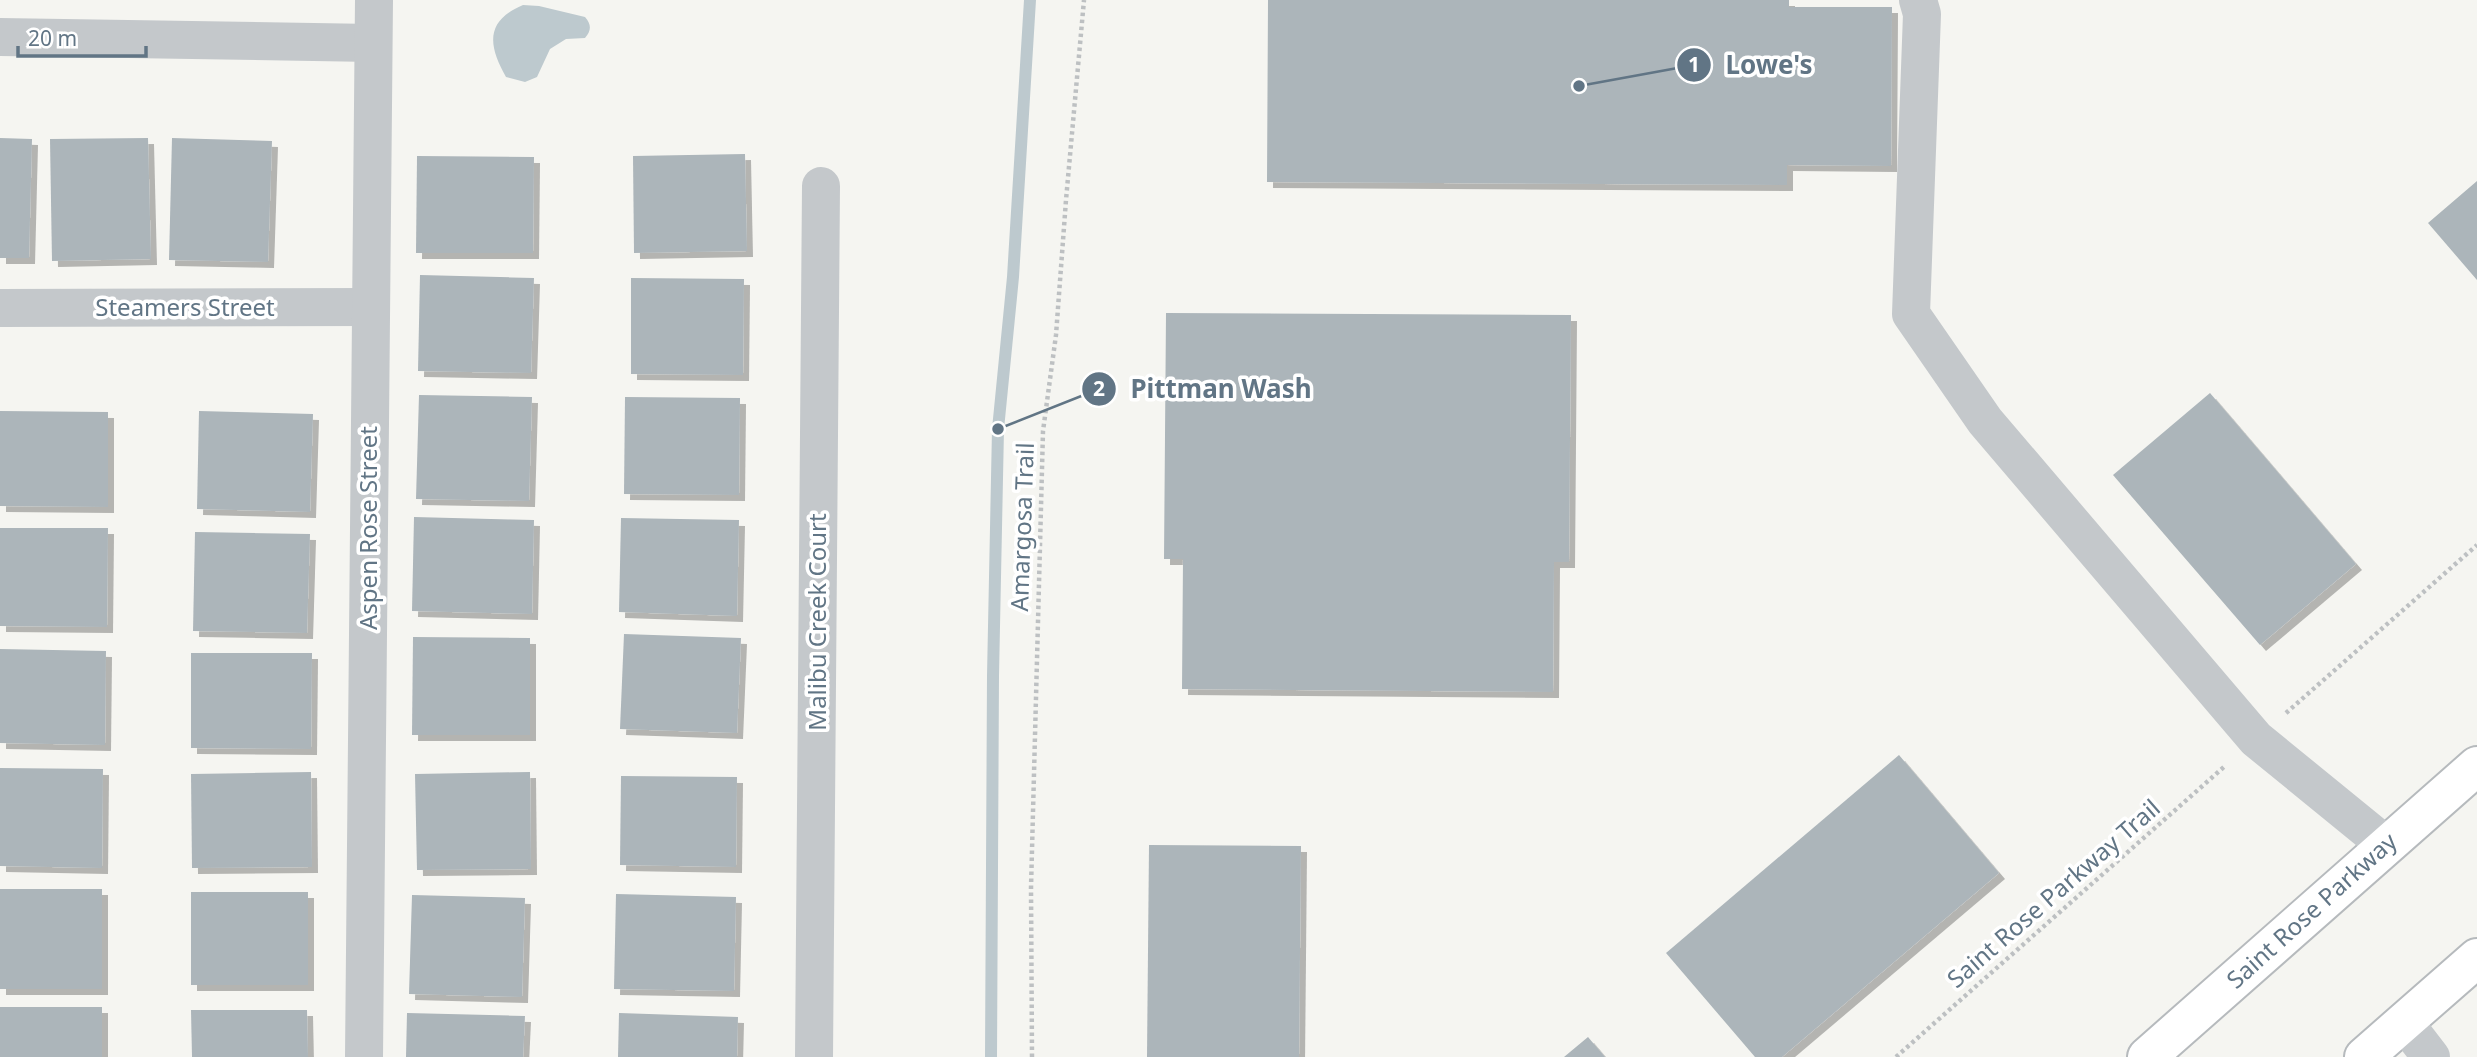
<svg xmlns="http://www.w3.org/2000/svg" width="2477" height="1057" viewBox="0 0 2477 1057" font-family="'Noto Sans',sans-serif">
<defs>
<filter id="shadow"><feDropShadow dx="6" dy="6" stdDeviation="0" flood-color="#0004"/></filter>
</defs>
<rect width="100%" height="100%" fill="#f5f5f1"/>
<!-- water -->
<path fill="#bdc9ce" d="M523,5L539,6L585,17C592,25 591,31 585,38L566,39L550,49L537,77L525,82L506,77C488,45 485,21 523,5Z"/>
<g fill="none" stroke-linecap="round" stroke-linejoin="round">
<!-- stream -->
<path stroke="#bdc9ce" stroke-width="12" d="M991,1057L993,676L998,429L1013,277L1030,0"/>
</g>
<!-- building -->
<g fill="#acb5ba" filter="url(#shadow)">
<path d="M1268,0H1789V7H1892L1891,166L1787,165V185L1267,182Z"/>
<path d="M0,138L32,139L29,258H0Z"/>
<path d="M148,138L151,259L52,261L50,139Z"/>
<path d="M172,138L272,141L268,262L169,260Z"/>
<path d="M745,154L747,251L634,253L633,156Z"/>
<path d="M417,156L534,157L533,253H416Z"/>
<path d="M2477,181V280L2428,223Z"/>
<path d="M420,275L534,278L531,373L418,371Z"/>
<path d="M631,278L744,279L743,375L631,374Z"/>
<path d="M1166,313L1571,315L1569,562H1554L1553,692L1182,689L1183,559H1164Z"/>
<path d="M2210,393L2356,564L2260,645L2113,475Z"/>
<path d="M419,395L532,397L529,501L416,499Z"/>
<path d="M625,397L740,398L739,495L624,494Z"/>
<path d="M0,411L108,412V507L0,506Z"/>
<path d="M199,411L313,414L310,512L197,509Z"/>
<path d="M414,517L534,520L532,614L412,611Z"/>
<path d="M621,518L739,520L737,616L619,612Z"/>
<path d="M0,528H108L107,627L0,626Z"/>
<path d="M195,532L310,534L307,633L193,631Z"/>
<path d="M624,634L741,638L737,733L620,729Z"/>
<path d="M413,637L530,638V735H412Z"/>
<path d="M0,649L106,651L105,745L0,743Z"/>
<path d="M191,653H312L311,749L191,748Z"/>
<path d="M1899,755L1999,873L1782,1057H1755L1666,953Z"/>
<path d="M0,768L103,769L102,868L0,866Z"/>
<path d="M311,772L312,867L192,868L191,774Z"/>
<path d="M530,772L531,869L417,870L415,774Z"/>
<path d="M621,776L737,777L736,867L620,865Z"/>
<path d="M1149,845L1301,846L1299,1057H1147Z"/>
<rect x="0" y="889" width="102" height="100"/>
<rect x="191" y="892" width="117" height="93"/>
<path d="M616,894L736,897L734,991L614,989Z"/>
<path d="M412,895L525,898L522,997L409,994Z"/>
<rect x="0" y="1007" width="102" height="50"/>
<path d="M191,1010H307L308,1057H192Z"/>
<path d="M407,1013L525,1016L523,1057H406Z"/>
<path d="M619,1013L738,1017L737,1057H618Z"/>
<path d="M1588,1037L1605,1057H1564Z"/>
</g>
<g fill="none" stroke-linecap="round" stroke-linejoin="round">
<defs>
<g id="highway">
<path d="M2147,1057L2477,766"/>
<path d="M2364,1057L2477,958"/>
</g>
</defs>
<!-- highway casing -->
<use href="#highway" stroke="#b6babd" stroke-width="42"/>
<!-- path -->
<g stroke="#bdc0c2" stroke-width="4.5" stroke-dasharray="3.5 3.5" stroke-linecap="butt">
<path d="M2286,713L2477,545"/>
<path d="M1032,1057L1031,888L1043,431L1056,335L1066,200L1084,0"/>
<path d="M1896,1057L2225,766"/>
</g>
<!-- minor -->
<g stroke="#c4c8cb" stroke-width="38">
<path d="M1918,0L1922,14L1911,314L1985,421L2256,739L2386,845"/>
<path d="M0,37L373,43"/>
<path d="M0,308L371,307"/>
<path d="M2404,1022L2431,1057"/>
<path d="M364,1057L374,0"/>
<path d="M814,1057L821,186"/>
</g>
<!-- highway -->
<use href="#highway" stroke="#fff" stroke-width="38"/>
</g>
<g text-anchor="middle" stroke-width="7" stroke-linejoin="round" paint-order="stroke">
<!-- street labels -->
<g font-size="24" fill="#617585" stroke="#fff">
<text x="185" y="316">Steamers Street</text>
<text transform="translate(1023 527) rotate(-88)" y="8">Amargosa Trail</text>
<text transform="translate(369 528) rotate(-90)" y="8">Aspen Rose Street</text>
<text transform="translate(818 622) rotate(-90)" y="8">Malibu Creek Court</text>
<text transform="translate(2054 894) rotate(-41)" y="8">Saint Rose Parkway Trail</text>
<text transform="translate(2312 911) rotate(-42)" y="8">Saint Rose Parkway</text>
</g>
</g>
<!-- callouts -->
<path fill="none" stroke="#617585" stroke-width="2.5" d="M1579 86L1694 65M998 429L1099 389"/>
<g fill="#617585" stroke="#fff" stroke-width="2.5">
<circle cx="1579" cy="86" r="7"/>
<circle cx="998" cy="429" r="7"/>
<circle cx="1694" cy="65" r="18"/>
<circle cx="1099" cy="389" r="18"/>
</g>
<g font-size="21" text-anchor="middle" font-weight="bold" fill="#fff">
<text x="1694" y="72">1</text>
<text x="1099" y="396">2</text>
</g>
<g font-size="26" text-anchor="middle" font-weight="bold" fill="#617585" stroke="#fff" stroke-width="7" stroke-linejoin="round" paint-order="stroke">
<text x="1769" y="74">Lowe's</text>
<text x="1221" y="398">Pittman Wash</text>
</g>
<!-- scale -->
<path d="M18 46v10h128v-10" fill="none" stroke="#617585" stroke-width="3.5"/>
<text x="28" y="46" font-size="21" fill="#617585" stroke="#ffffff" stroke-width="5" paint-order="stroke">20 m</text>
</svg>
